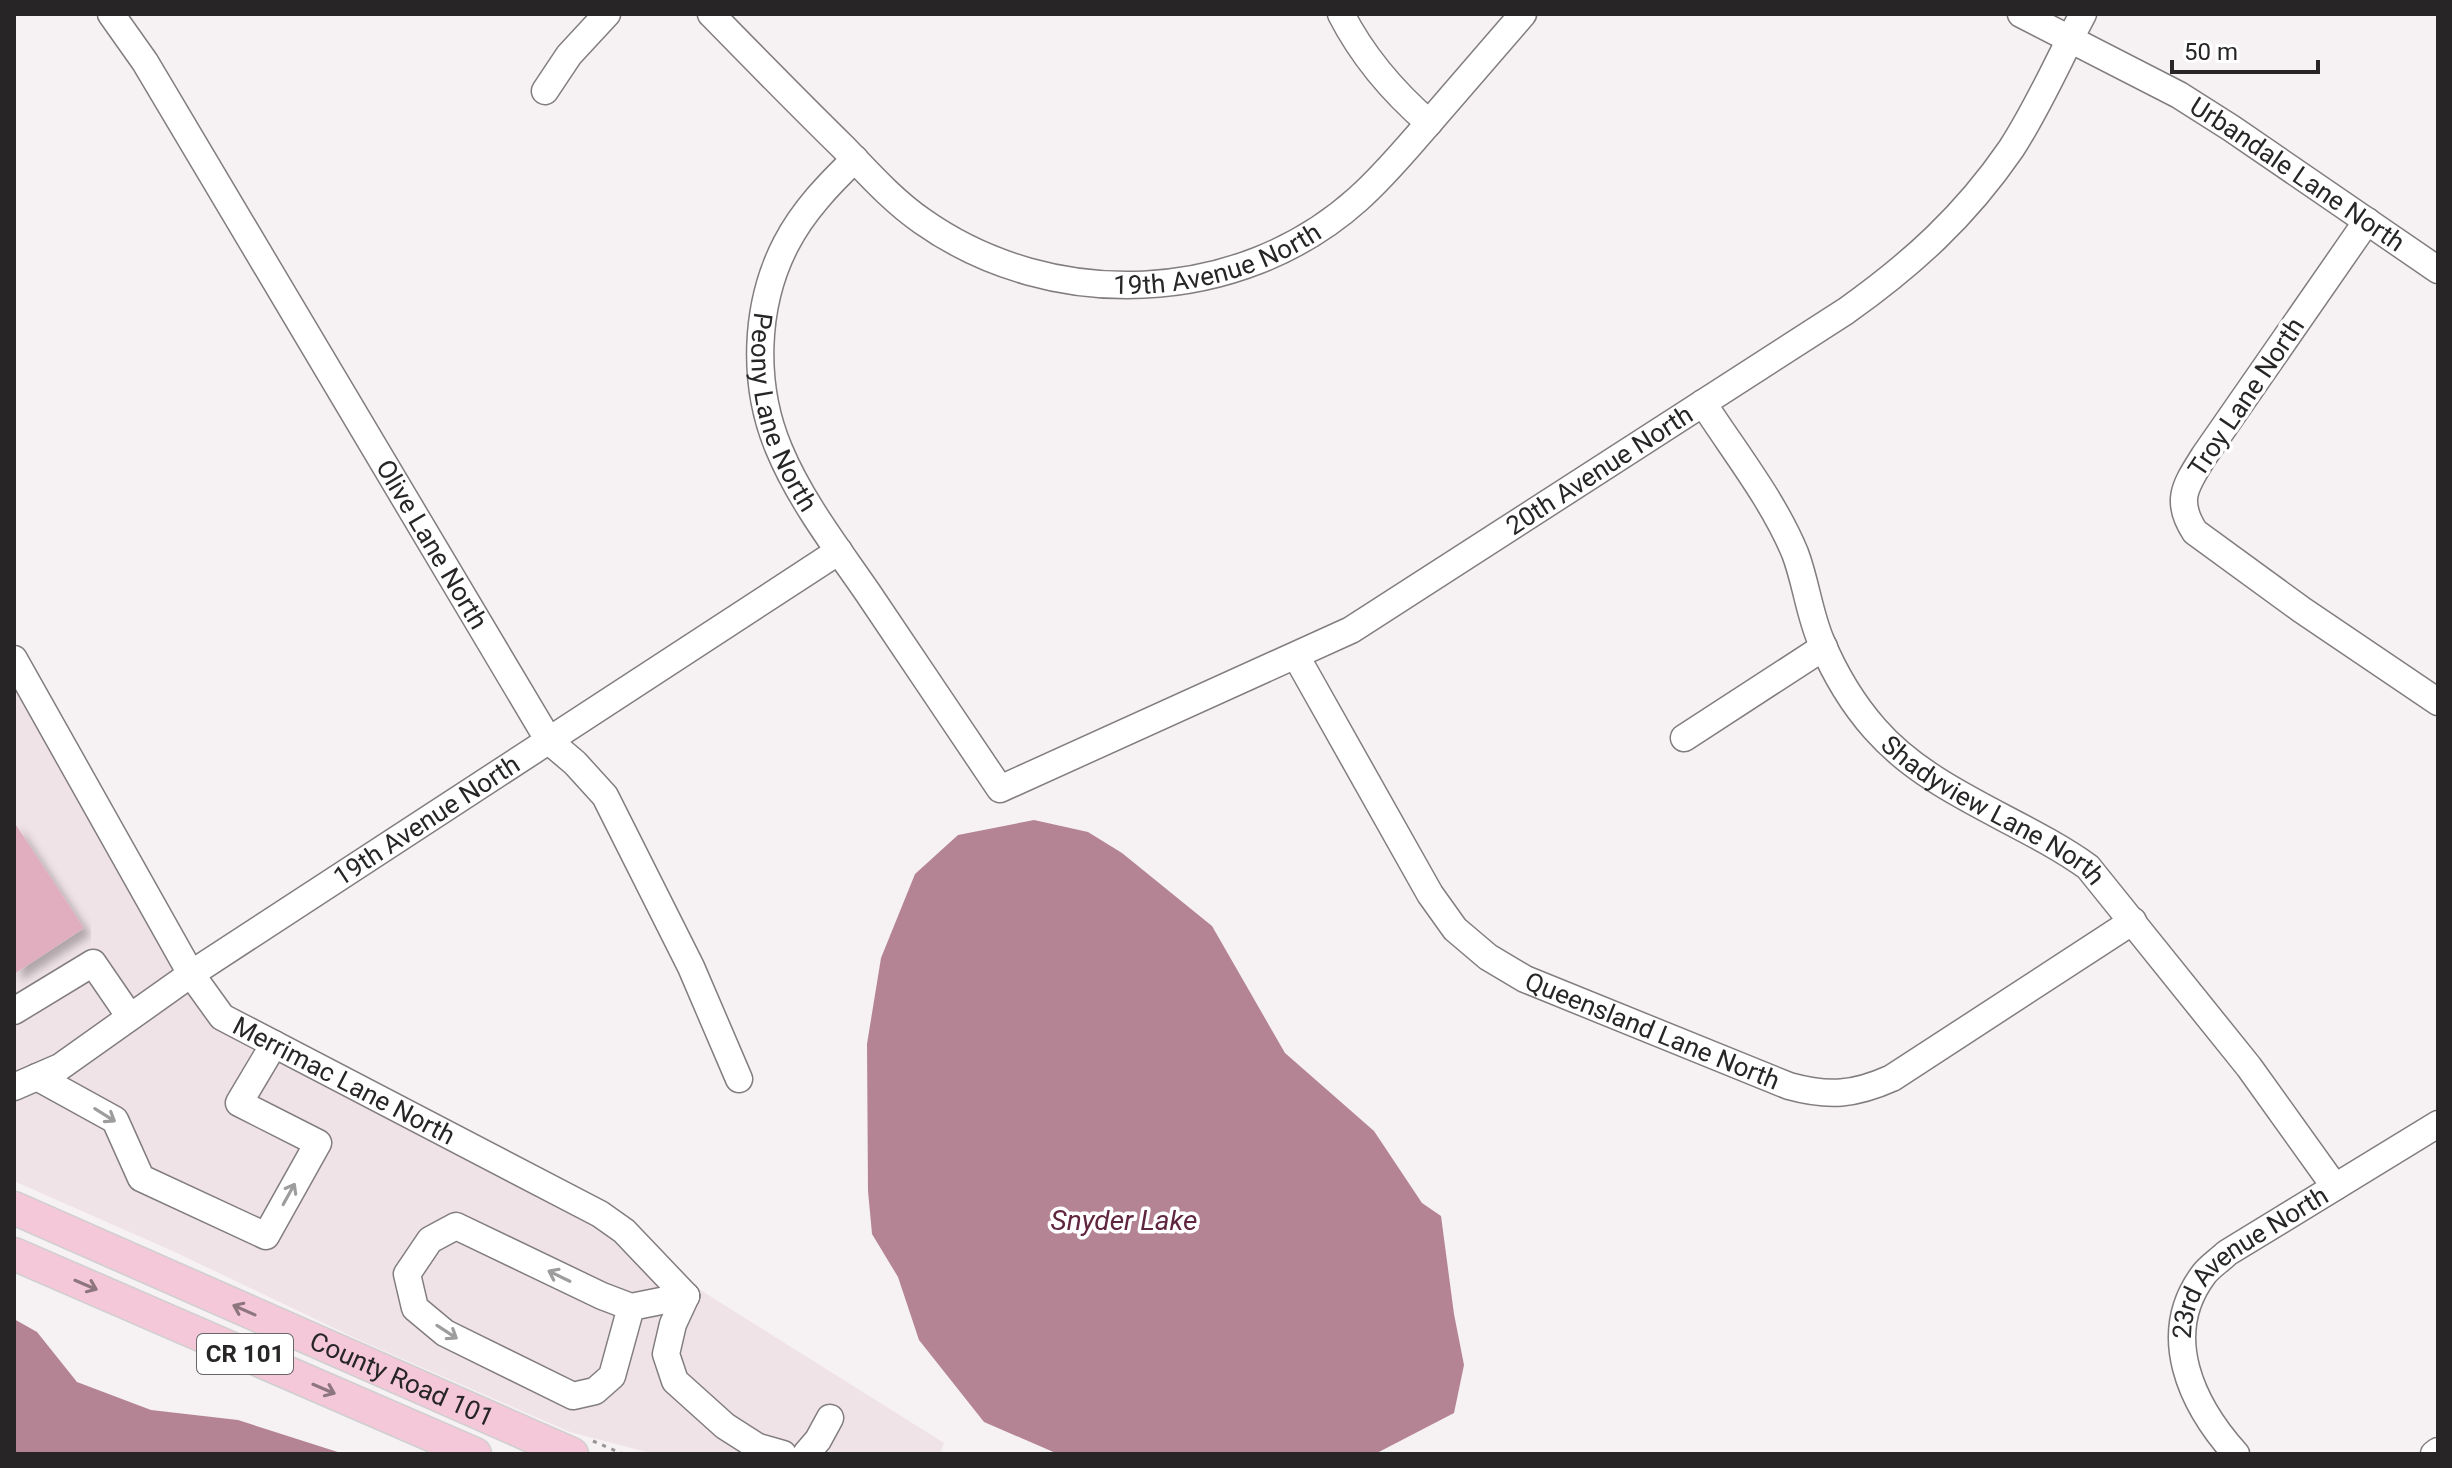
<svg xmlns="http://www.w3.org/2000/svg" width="2452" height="1468" viewBox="0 0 2452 1468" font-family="Roboto,sans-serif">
<defs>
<filter id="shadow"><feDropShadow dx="7" dy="7" stdDeviation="4" flood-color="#0004"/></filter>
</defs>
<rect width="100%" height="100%" fill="#f6f1f3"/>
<!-- built -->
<path fill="#f0e3e7" d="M14,657L229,1014L667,1269L944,1443L940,1454H654L570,1432L359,1340L177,1253L14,1181Z"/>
<!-- water -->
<g fill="#b48495">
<path d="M1034,820L1088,832L1122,853L1212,926L1285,1053L1374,1131L1422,1203L1441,1216L1454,1314L1464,1365L1454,1413L1375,1454H1058L984,1422L919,1340L898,1277L872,1234L868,1191L867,1044L881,958L915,874L958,835Z"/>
<path d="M14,1319L37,1332L77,1382L151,1410L238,1420L344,1454H14Z"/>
</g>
<!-- building -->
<path fill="#e0aebf" filter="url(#shadow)" d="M14,822L84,928L14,974Z"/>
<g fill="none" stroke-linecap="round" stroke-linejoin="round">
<defs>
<g id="minor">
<path id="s1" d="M111,14L145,62L549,741L575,763L605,796L691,967L739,1079"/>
<path id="s2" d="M711,14C755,59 798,103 843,147C868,173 893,201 922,221C1052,313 1239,306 1358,199C1384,176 1406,149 1428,124C1460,87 1491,51 1523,14"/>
<path d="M1341,14C1363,57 1392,91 1429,123"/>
<path id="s3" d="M2021,14L2179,95L2231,128L2438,270"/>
<path d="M545,91L569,55L607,14"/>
<path id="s4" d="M855,159C829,184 803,211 786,244C754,306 752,385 779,449C800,500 837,548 868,593C912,658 956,724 1000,789L1351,630L1846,311C1912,264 1965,216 2011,149C2039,106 2059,59 2083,14"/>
<path d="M2367,221L2204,456C2186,485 2174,500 2195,532L2302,610L2438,702"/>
<path id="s5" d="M1703,403C1734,451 1773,500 1795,553C1806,582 1809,613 1821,641C1834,672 1852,703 1875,729C1931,793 2021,819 2088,867L2249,1067L2335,1187"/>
<path id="s6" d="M1296,656L1430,894L1455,929L1488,957L1525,979L1789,1086C1829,1097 1854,1095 1892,1078L2133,921"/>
<path id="s7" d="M14,659L191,974L222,1017L600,1214L624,1231L686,1296"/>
<path d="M1684,738L1824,647"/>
<path d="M14,1011L93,963L130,1017"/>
<path d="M37,1077L115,1120L141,1178L266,1236L318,1143L239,1103L274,1044"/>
<path id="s8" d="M14,1087L60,1067L191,974L839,551"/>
<path d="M686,1296L673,1324L666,1354L675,1381L725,1426L758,1447L783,1454"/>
<path d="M631,1307L612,1376L595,1391L573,1396L445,1333L415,1308L407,1274L430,1240L456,1226L602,1296L631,1307L686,1296"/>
<path d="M806,1454L818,1440L830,1418"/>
<path id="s9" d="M2236,1454C2192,1405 2158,1335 2204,1274C2210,1266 2220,1260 2227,1253L2438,1124"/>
<path d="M2434,1454L2438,1451"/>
</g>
<g id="major">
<path id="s10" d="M14,1208L572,1454"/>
<path d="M14,1254L475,1454"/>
</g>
</defs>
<!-- minor casing -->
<use href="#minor" stroke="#827d7f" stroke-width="29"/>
<!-- major casing -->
<use href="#major" stroke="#cfcfcf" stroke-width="35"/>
<!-- path -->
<path stroke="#979395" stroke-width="3" stroke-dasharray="4 6" stroke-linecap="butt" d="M593,1441L623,1454"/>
<!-- minor -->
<use href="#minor" stroke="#fff" stroke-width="26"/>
<!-- major -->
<use href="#major" stroke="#f4c8d8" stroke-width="32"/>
</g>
<!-- one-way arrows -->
<defs><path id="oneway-shaft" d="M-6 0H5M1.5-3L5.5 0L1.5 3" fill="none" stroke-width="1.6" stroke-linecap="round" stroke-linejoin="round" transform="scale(2)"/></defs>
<g stroke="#9e9d9d">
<use href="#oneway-shaft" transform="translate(105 1115) rotate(32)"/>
<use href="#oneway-shaft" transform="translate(289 1194) rotate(-61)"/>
<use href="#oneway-shaft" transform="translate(559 1276) rotate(-154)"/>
<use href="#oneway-shaft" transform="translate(447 1332) rotate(33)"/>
</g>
<g stroke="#8e767f">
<use href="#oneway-shaft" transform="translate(86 1285) rotate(23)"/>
<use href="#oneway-shaft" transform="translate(244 1310) rotate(-156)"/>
<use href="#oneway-shaft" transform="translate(324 1389) rotate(23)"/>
</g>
<g text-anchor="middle" stroke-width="7" stroke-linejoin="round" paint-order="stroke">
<!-- shield labels -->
<rect fill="#fff" stroke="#686667" stroke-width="2" x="197" y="1334" width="96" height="40" rx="6"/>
<g font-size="24" font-weight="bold" fill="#272526">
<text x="245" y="1362">CR 101</text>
</g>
<!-- street labels -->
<g font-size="26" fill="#272526" stroke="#fff">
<text dy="9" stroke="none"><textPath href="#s3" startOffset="320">Urbandale Lane North</textPath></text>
<text dy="9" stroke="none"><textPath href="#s2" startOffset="608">19th Avenue North</textPath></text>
<text transform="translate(2246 397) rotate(-56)" y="9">Troy Lane North</text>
<text dy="9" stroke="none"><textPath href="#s4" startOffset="286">Peony Lane North</textPath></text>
<text dy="9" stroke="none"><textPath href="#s4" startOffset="1408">20th Avenue North</textPath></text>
<text dy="9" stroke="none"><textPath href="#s1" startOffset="620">Olive Lane North</textPath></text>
<text dy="9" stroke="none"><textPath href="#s5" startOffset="516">Shadyview Lane North</textPath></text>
<text dy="9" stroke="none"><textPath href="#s8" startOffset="492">19th Avenue North</textPath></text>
<text dy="9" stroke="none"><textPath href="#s6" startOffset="540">Queensland Lane North</textPath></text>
<text dy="9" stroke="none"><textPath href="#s7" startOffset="552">Merrimac Lane North</textPath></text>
<text dy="9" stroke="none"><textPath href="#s9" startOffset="238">23rd Avenue North</textPath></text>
<text dy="9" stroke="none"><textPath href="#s10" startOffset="424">County Road 101</textPath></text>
</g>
<!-- water labels -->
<g font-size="28" font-style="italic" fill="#61263f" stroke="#fff">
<text x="1124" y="1230">Snyder Lake</text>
</g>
</g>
<!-- border -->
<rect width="2452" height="1468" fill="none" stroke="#272526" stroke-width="32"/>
<!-- scale -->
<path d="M2172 60v12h146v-12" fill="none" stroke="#272526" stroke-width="4"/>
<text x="2184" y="60" font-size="24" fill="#272526" stroke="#ffffff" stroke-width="6" paint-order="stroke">50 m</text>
</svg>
